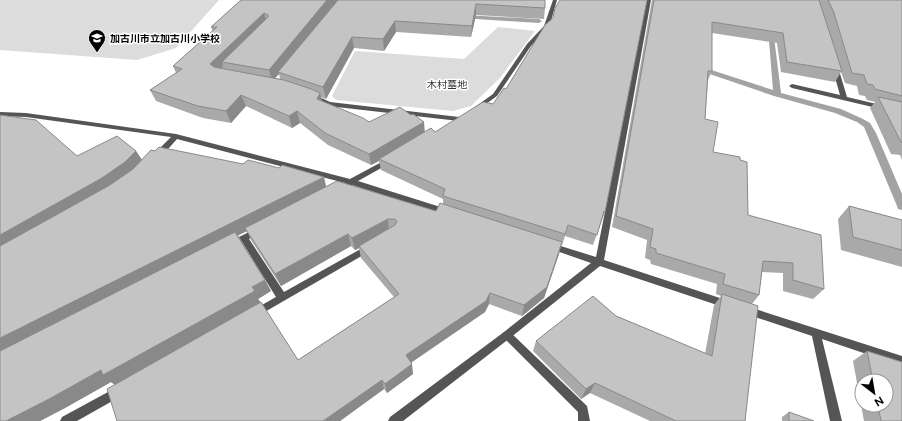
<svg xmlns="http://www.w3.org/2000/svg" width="902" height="421" viewBox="0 0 902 421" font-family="Figtree,'Noto Sans JP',sans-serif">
<rect width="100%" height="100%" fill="#fff"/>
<!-- green -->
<g fill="#dcdcdc">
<path d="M0,0H219L176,48L137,60L0,50Z"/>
<path d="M498,27L535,31L499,79L471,106L453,111L336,100L332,96L355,51L464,59Z"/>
</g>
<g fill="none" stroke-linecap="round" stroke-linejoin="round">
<!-- stream -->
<g fill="#a3a3a3" fill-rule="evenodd">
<path d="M463,15L539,19L542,21L539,23L461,18L460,17Z"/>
<path d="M768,28L773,29L781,93L841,109L863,119L870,123L876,133L902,194V210L898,209L897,206L864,127L857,122L835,113L774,96L695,69L699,67H702L773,90Z"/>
</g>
<!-- lane -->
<path fill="#555" fill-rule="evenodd" d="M507,331L510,332L587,406L590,421H578V412L504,338L502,335L504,332Z"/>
<!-- street -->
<g fill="#555" fill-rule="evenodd">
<path d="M553,0H557L549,28L531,46L497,96L479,109H475V107L493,94L527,44L544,26Z"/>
<path d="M647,0H651L604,260L729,301L731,304L729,307L726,308L600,266L510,338L403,421H388L390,417L504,332L591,263L548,248L547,246L548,244L551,243L596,257Z"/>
<path d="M835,65L838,67L847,97L902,110V114L792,88L789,86L792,84L840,95L832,67Z"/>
<path d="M313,94L330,102L459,117L462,119L459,121L328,106L311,97V95Z"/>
<path d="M0,112L26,113L176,134L350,179L389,158L393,160L392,162L358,181L450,210L451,212L447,215L352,185L349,186L345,183L177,139L161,157H158L154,155L155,153L171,137L26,117L0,116Z"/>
<path d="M259,227L262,228L263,230L262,232L249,239L284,292L366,246H372L373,248L372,250L256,317L253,316L251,313L253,310L276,297L242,242L232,247L229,246L228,244L229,242Z"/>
<path d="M749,307L902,356V366L822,339L842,421H830L812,336L746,314L744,311L746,308Z"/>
<path d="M119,386L123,387L124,391L123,395L77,421H60L62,417Z"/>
</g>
</g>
<!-- wall -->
<g fill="#a9a9a9" fill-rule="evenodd">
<path d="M241,0H545V8L544,19L476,15L471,37L396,32L384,51L354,48L326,99L321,97L322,101L369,122L411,115L424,122V132H435L605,212L593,245L565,236L562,245H561L559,254L544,298L522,316L489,304L485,312L411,363L413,374L387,393L384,389L340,421H117L115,385L111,382L65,408L40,421H0L77,156L136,151L142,160L326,187L436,211L443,204V199L381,170L379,161L371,165L328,145L300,123L292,128L246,106L231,123L203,118L156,101L150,90L176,73L173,66L213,32L211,27ZM279,74L280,79L275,78ZM247,231L251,240L281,286L351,246L355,250L359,248L361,258L394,297L298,360L258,299L271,291L265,280L238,235Z"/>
<path d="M652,0H902V160L900,155L891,154L870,108L875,102L867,100L865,96L859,95L857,86L845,83L841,72L835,82L781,72L777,43L712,33V71L708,80L705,119L713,152L748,215L824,289L813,299L783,291V273L762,272L759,295L752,304L745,421H650L590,393L581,399L533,351L536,341L616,316L705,354L714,305L721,296L716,294L717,284L651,264L650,260L645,258L647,240L612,227ZM824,16L827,24L833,44Z"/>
<path d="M849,206L902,220V267L841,250L838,219Z"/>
<path d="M867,351L902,362V421H864L853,361ZM862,381H886V405H862Z"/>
<path d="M789,412L814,421H782V417Z"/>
</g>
<!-- shaded-wall -->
<g fill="#898989">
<path d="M327,0H340L278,72L279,74L272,81L269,70Z"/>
<path d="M476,4V15L471,37L472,26Z"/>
<path d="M264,13L267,24L222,62L223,66L215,75L210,64Z"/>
<path d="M395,21L396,32L384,51L383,39Z"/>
<path d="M352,37L354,48L326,99L323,87Z"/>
<path d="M320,93L323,105L317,99Z"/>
<path d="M241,95L246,106L231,123L226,111Z"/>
<path d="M297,111L300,123L292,128L289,116Z"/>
<path d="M424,122L425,134L379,159V161L371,165L369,154Z"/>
<path d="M136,151L144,163L0,254V235Z"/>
<path d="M324,177L327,190L245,228L247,231L0,356V338Z"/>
<path d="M388,219L389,231L359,246V248L355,250L352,238Z"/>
<path d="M348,234L351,246L281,286L275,274Z"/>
<path d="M562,242L559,254L544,298L522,316L524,305Z"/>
<path d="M265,280L271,291L258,299L261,303L115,385L111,382L65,408L40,421H6L101,370Z"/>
<path d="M490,293L489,304L485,312L407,365L406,355Z"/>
<path d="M412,364L413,374L387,393L385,384Z"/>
<path d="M382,380L384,389L340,421H323Z"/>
<path d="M595,383L590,393L581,399L586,389Z"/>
</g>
<!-- building -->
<g fill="#c4c4c4" stroke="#898989">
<path d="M241,0H327L269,70L222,62L268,17V15L264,13L210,64L214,67L284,80L311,89L320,93L317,99L363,118L369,122L400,107L411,115L413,114L424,122L369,154L325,133L297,111L289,116L241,95L226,111L198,106L150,90L182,69L173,66L217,27H211Z"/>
<path d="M338,0H545V8L476,4L472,26L395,21L383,39L352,37L323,87L278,72Z"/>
<path d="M560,0H647L605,212L604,211L597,235L568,225L565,234L443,196L445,189L379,159L431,128L435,132L483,102L493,104L504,88L506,89L545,25L553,18L555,8Z"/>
<path d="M654,0H819L842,71L787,62L783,33L712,22V71H708L705,119L718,122L713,152L740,157V160L747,162L748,215L821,235L824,289L793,280V263L763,261L759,295L723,284L725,274L656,253V249L650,247L653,229L616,216Z"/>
<path d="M828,0H902V96L875,89L873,85L867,84L864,75L852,73L834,13Z"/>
<path d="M878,97L902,102V143L901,142Z"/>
<path d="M0,115L36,120L77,156L117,136L136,151L125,162L102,178L0,235Z"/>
<path d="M159,147L243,164L248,160L279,168L282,165L324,177L0,338V246L110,185L133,169L151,150L155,151Z"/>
<path d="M337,181L436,211L440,203L562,242L547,287L524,305L490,293L486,301L406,355L412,364L385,384L382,380L323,421H117L107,389L261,302L298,360L399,294L359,246L395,225L397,221L394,219H388L352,238L348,234L275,274L245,228Z"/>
<path d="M849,206L902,220V250L853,237Z"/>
<path d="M235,232L265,280L252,287L255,291L103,375L101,370L51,398L6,421H0V351Z"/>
<path d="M722,294L758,306L745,421H676L595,383L586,389L536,341L593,296L616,316L712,356Z"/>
<path d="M867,351L902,362V421H881L878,405H886V381H873Z"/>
<path d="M789,412L814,421H789Z"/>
</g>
<!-- icons -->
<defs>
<symbol id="school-pin" viewBox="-11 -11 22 30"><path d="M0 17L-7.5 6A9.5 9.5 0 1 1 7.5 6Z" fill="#000" stroke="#fff"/><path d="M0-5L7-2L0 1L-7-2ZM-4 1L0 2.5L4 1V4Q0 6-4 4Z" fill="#fff"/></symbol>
</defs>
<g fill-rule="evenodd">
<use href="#school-pin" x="87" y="28" width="20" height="27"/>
</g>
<g text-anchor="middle" stroke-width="3" stroke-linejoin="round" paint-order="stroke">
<!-- far-poi labels -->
<g font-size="10" font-weight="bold" fill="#000" stroke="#fff" text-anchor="start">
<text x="110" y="42">加古川市立加古川小学校</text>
</g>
<!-- far-park labels -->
<g font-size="10" fill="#333" stroke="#fff">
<text x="447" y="88">木村墓地</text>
</g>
</g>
<!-- north arrow -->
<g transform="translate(874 393) rotate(149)"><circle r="19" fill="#ffffff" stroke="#999999"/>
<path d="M0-3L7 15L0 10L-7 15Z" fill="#000000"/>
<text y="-6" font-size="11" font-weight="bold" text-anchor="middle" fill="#000000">N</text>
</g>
</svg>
